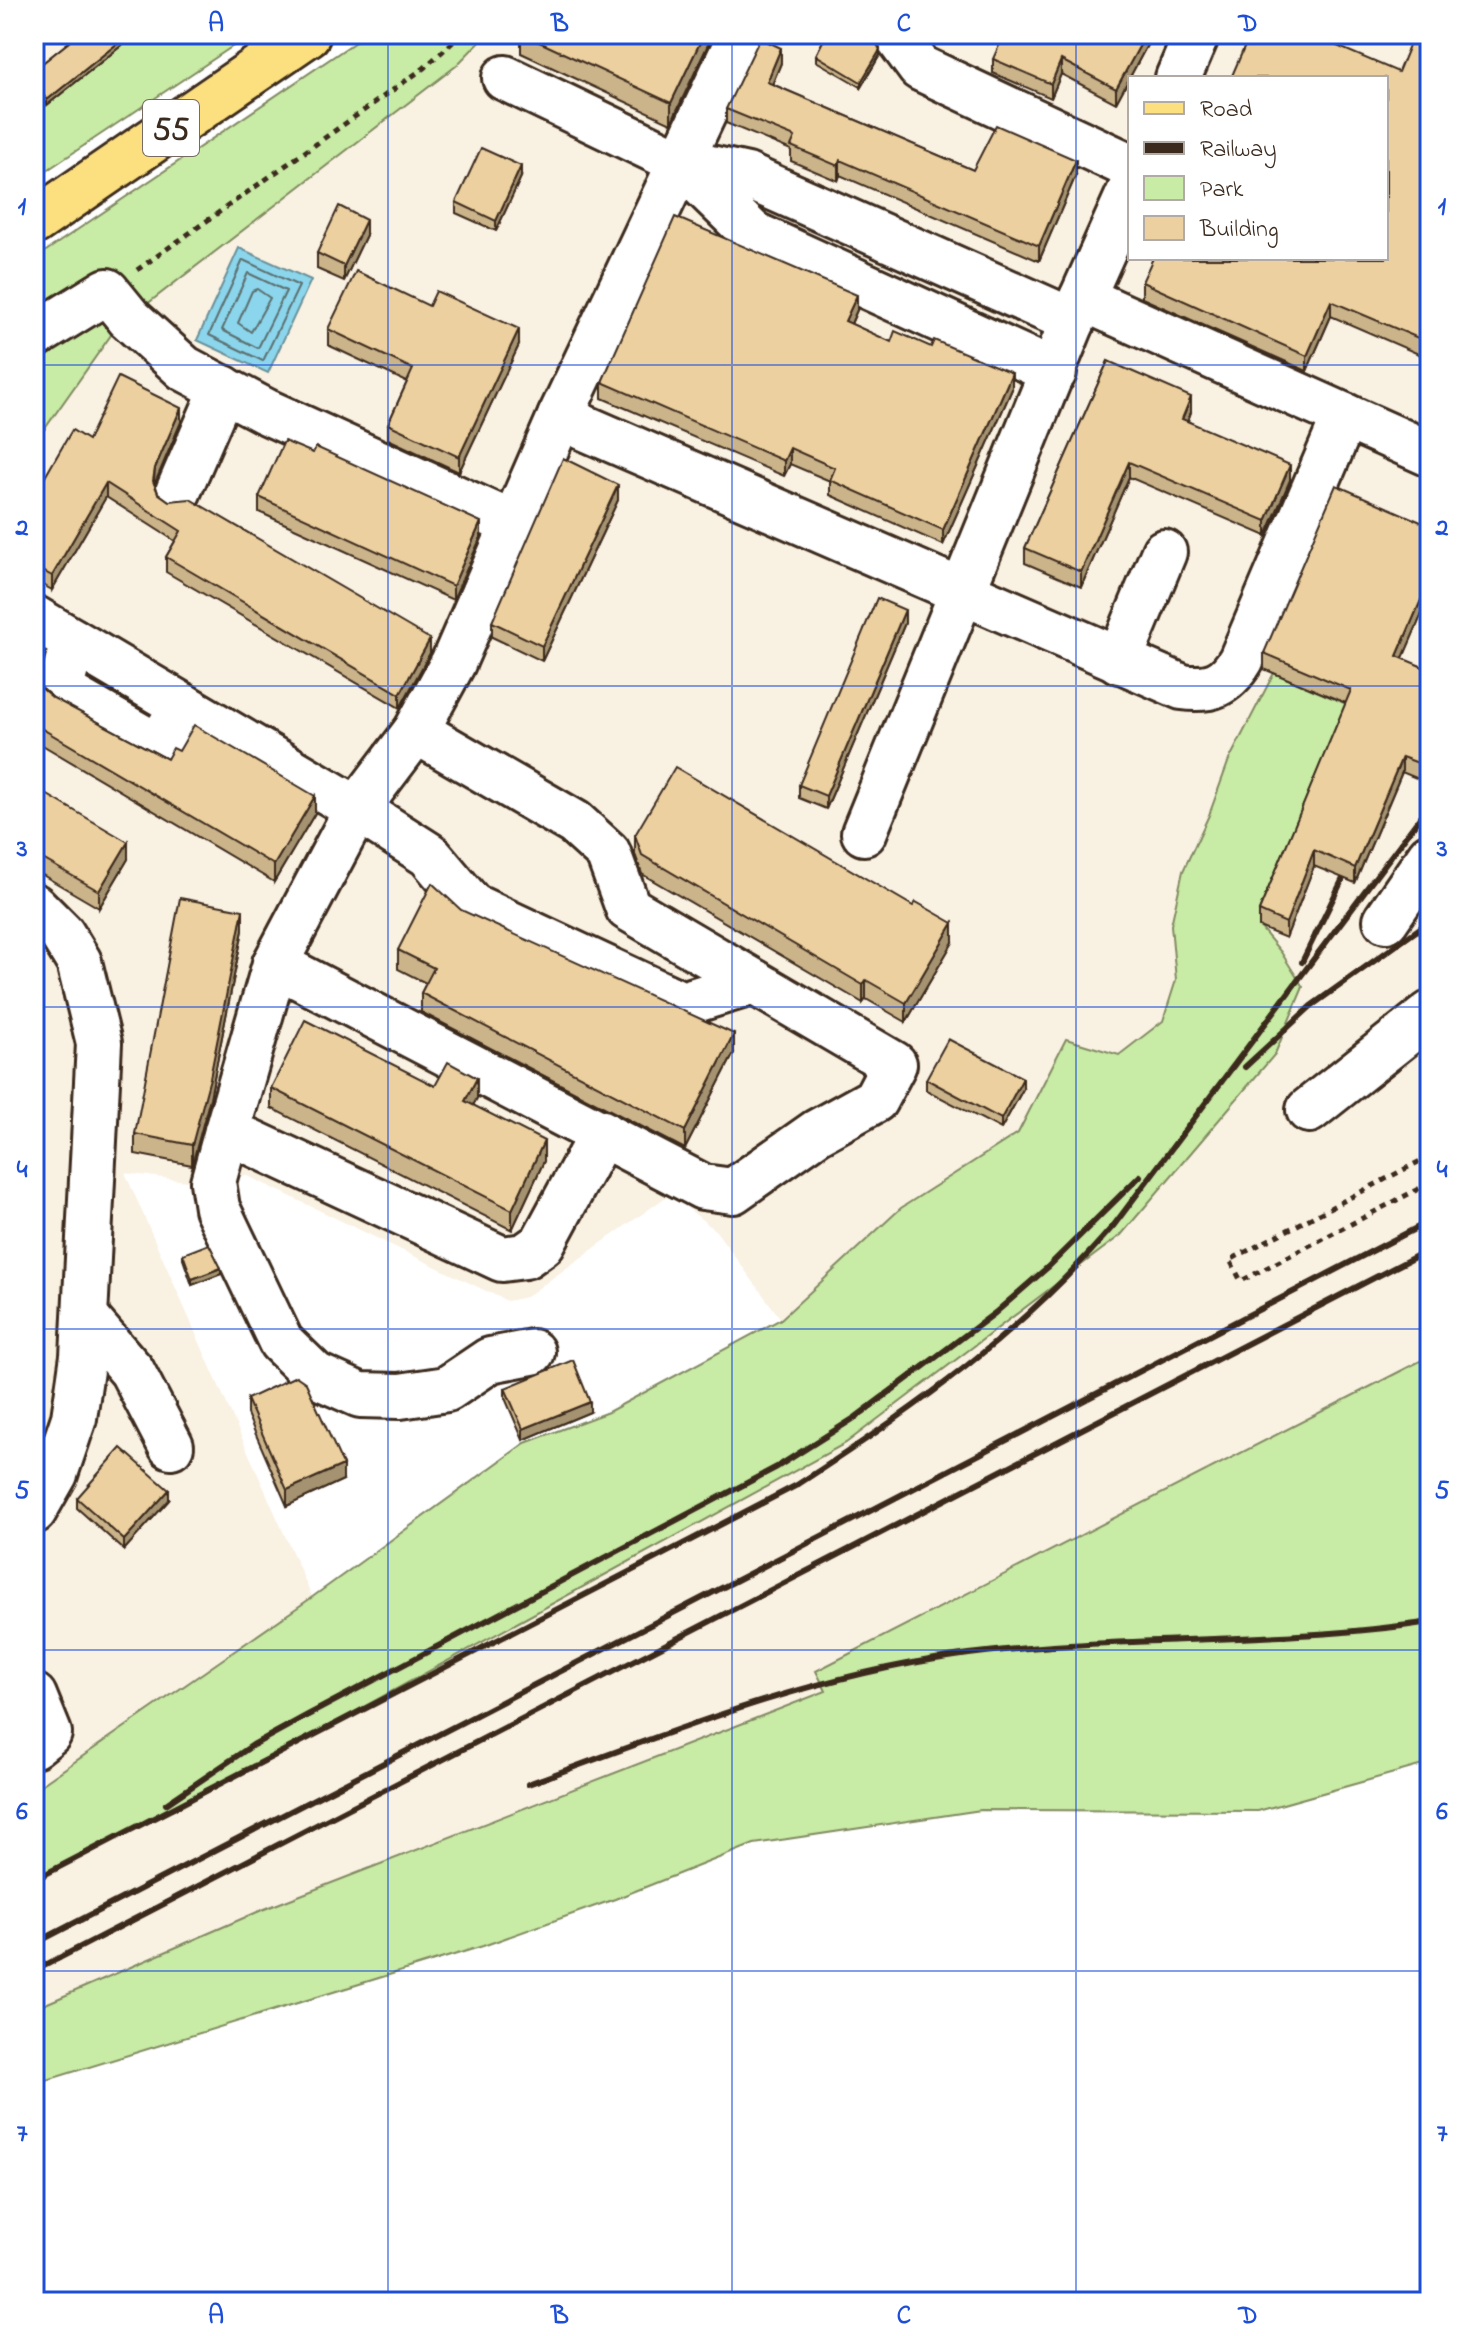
<svg xmlns="http://www.w3.org/2000/svg" width="1464" height="2336" viewBox="0 0 1464 2336" font-family="'Indie Flower',sans-serif">
<rect width="100%" height="100%" fill="#fff"/>
<filter id="ink" filterUnits="userSpaceOnUse"><feTurbulence type="fractalNoise" baseFrequency=".0125" numOctaves="2"/><feDisplacementMap in="SourceGraphic" scale="16" xChannelSelector="R" yChannelSelector="G"/><feConvolveMatrix kernelMatrix="1 2 1 2 8 2 1 2 1" color-interpolation-filters="sRGB"/></filter>
<g filter="url(#ink)">
<!-- built -->
<g fill="#f9f1e2" fill-rule="evenodd">
<path d="M34,34H136L47,105L34,89Z"/>
<path d="M487,34H1430V1356L816,1671L826,1691L262,1910L34,2009V445L116,328L456,66ZM1130,78H1386V258H1130ZM125,1173L202,1183L246,1175L507,1301L526,1297L670,1194L716,1231L781,1319L608,1412L525,1443L312,1597Z"/>
</g>
<!-- green -->
<g fill="#c8eba5" stroke="#828a62" stroke-width="2">
<path d="M136,34H251L34,179V89L47,105Z"/>
<path d="M367,34H487L456,66L116,328L34,444V259Z"/>
<path d="M1274,673L1377,717L1259,926L1281,952L1303,987L1275,1054L1121,1235L846,1443L184,1805L34,1879V1790L311,1598L525,1443L608,1412L781,1319L901,1208L1018,1133L1066,1039L1119,1055L1163,1021L1176,980L1171,925L1183,871L1209,815L1229,760Z"/>
<path d="M1430,1356V1763L1258,1811L981,1810L754,1844L615,1899L483,1946L34,2084V2009L262,1910L826,1691L816,1671Z"/>
</g>
<!-- water -->
<path fill="#8bd6ec" stroke="#6b919a" stroke-width="2" d="M239,248L311,280L268,373L197,340Z"/>
<g fill="none" stroke-linecap="round" stroke-linejoin="round">
<!-- shore -->
<g stroke="#5b6f70" stroke-width="2">
<path d="M243,260L299,286L263,361L209,335Z"/>
<path d="M248,273L286,291L258,348L222,330Z"/>
<path d="M257,289L270,298L251,332L238,323L252,291Z"/>
</g>
<defs>
<g id="minor">
<path d="M895,34L920,68L1130,166"/>
<path d="M505,78L678,161L753,234L1054,372"/>
<path d="M1178,78L1197,34"/>
<path d="M678,161L747,176L1073,321"/>
<path d="M34,336L107,291L129,318L184,368L265,411L513,524"/>
<path d="M1345,416L1430,454"/>
<path d="M560,417L1182,687C1211,691 1226,685 1241,660L1345,416L1082,298"/>
<path d="M178,492L223,388"/>
<path d="M34,618L357,809L429,855L472,906L682,1004L754,982L894,1064L875,1100L817,1132L733,1191L703,1187L275,964"/>
<path d="M73,641L62,684L65,693L152,743L162,740L183,706"/>
<path d="M1119,661L1164,552"/>
<path d="M416,731L575,823L608,853L628,908L754,982"/>
<path d="M864,833L1082,298L1130,191"/>
<path d="M34,906L62,934L79,962L99,1043L83,1356L74,1418L55,1474L34,1511"/>
<path d="M1386,920L1430,856"/>
<path d="M1309,1110L1430,1014"/>
<path d="M227,1131L213,1182L217,1208L281,1342L315,1375L360,1395L400,1396L447,1389L490,1360L532,1352"/>
<path d="M602,1133L542,1244L525,1256L502,1259L227,1131L275,964L357,809L416,731L453,663L560,417L741,34"/>
<path d="M88,1320L132,1371L171,1446"/>
<path d="M34,1696L49,1733L34,1745"/>
</g>
<path id="major" d="M34,222L308,34"/>
</defs>
<!-- minor casing -->
<use href="#minor" stroke="#3b2a1e" stroke-width="50"/>
<!-- major casing -->
<use href="#major" stroke="#3b2a1e" stroke-width="50"/>
<!-- path -->
<g stroke="#3b2a1e" stroke-width="5" stroke-dasharray="6 6" stroke-linecap="butt">
<path d="M137,270L424,68L462,34"/>
<path d="M1430,1156L1230,1260L1241,1281L1430,1183"/>
</g>
<!-- minor -->
<use href="#minor" stroke="#fff" stroke-width="44"/>
<!-- major -->
<use href="#major" stroke="#fce080" stroke-width="44"/>
<!-- rail -->
<g stroke="#3b2a1e" stroke-width="6">
<path d="M1302,962L1353,858"/>
<path d="M1245,1067L1311,1006L1430,921"/>
<path d="M528,1784C668,1733 806,1677 955,1656C1112,1634 1273,1646 1430,1622"/>
<path d="M166,1804L253,1745L306,1716L777,1467L856,1417L995,1313L1048,1267L1140,1176"/>
<path d="M34,1880L797,1485C916,1408 1021,1334 1114,1225L1430,804"/>
<path d="M34,1944L1430,1221"/>
<path d="M34,1971L1430,1249"/>
</g>
</g>
<!-- wall -->
<g fill="#cbb38a" stroke="#3b2a1e" stroke-width="2">
<path d="M79,34H136L47,105L34,89V70Z"/>
<path d="M521,34H713L671,123L521,53Z"/>
<path d="M810,34H872L880,55L861,87L816,61V55L823,41Z"/>
<path d="M1153,34L1116,103L1061,74L1051,98L993,73V59Z"/>
<path d="M1430,46V359L1331,316L1307,371L1142,298V282Z"/>
<path d="M781,63L772,84L973,170L1076,175L1039,261L840,175L838,181L791,161V150L726,123V109Z"/>
<path d="M521,177L496,231L456,213V202Z"/>
<path d="M366,235L344,281L317,269V253Z"/>
<path d="M429,306L519,345L459,472L388,439V424L407,382L328,345V329Z"/>
<path d="M857,310L851,324L891,342L1012,389L943,545L830,495V481L790,464L784,476L602,398V382Z"/>
<path d="M1108,361L1191,412L1188,421L1290,480L1266,536L1129,477L1081,587L1025,563V548Z"/>
<path d="M181,422L155,483L158,493L169,501L430,653L400,708L166,572V557L175,541L106,497L52,590L34,580V496L88,440Z"/>
<path d="M313,453L481,537L453,600L259,512V497Z"/>
<path d="M618,500L542,661L492,637V622Z"/>
<path d="M1430,595L1402,659L1430,670L1421,780L1402,772L1355,883L1314,866L1286,938L1259,927V911L1346,703L1264,669V653Z"/>
<path d="M905,623L826,809L799,798V785Z"/>
<path d="M34,669L36,683L53,698L167,759L315,813L274,882L34,740Z"/>
<path d="M34,787L128,859L99,908L34,870Z"/>
<path d="M635,835L953,942L906,1022L866,999L863,1003L642,874L635,854Z"/>
<path d="M243,930L210,1098L192,1165L135,1154V1134Z"/>
<path d="M398,950L734,1053L685,1149L421,1012V993L426,983L398,969Z"/>
<path d="M926,1079L1023,1089L1001,1129L926,1090Z"/>
<path d="M435,1086L477,1098L473,1105L544,1161L512,1230L271,1108V1088Z"/>
<path d="M183,1254L221,1274L192,1285L183,1259Z"/>
<path d="M505,1388L590,1412L523,1440L505,1398Z"/>
<path d="M247,1399L343,1480L287,1506L247,1414Z"/>
<path d="M77,1498L169,1500L124,1550L77,1508Z"/>
</g>
<!-- shaded-wall -->
<g fill="#a59270" stroke="#3b2a1e" stroke-width="2">
<path d="M129,34H136L47,105V100Z"/>
<path d="M704,34H713L671,123V103Z"/>
<path d="M1146,34H1153L1116,103V89Z"/>
<path d="M781,48V63L767,97V82Z"/>
<path d="M880,50V55L861,87V82Z"/>
<path d="M1061,60V74L1051,98V84Z"/>
<path d="M840,160V175L838,181V166Z"/>
<path d="M1076,160V175L1039,261V246Z"/>
<path d="M521,166V177L496,231V221Z"/>
<path d="M366,220V235L344,281V266Z"/>
<path d="M857,295V310L845,337V321Z"/>
<path d="M1331,301V316L1307,371V356Z"/>
<path d="M519,329V345L459,472V457Z"/>
<path d="M1012,373V389L943,545V530Z"/>
<path d="M1191,397V412L1182,434V419Z"/>
<path d="M181,408V422L155,483L153,496L155,468Z"/>
<path d="M790,448V464L784,476V461Z"/>
<path d="M1129,462V477L1081,587V572Z"/>
<path d="M1290,465V480L1266,536V521Z"/>
<path d="M106,483V497L52,590V576Z"/>
<path d="M618,485V500L542,661V646Z"/>
<path d="M481,522V537L453,600V586Z"/>
<path d="M1430,579V595L1397,672V656Z"/>
<path d="M905,610V623L826,809V796Z"/>
<path d="M430,639V653L400,708V694Z"/>
<path d="M1430,744V760L1421,780V764Z"/>
<path d="M1402,757V772L1355,883V868Z"/>
<path d="M315,796V813L274,882V865Z"/>
<path d="M128,842V859L99,908V891Z"/>
<path d="M1314,850V866L1286,938V923Z"/>
<path d="M243,910V930L210,1098L192,1165V1145Z"/>
<path d="M953,923V942L906,1022V1003Z"/>
<path d="M866,980V999L863,1003V985Z"/>
<path d="M734,1034V1053L685,1149V1131Z"/>
<path d="M477,1078V1098L465,1121V1101Z"/>
<path d="M1023,1078V1089L1001,1129V1119Z"/>
<path d="M544,1141V1161L512,1230V1210Z"/>
<path d="M221,1268V1274L192,1285V1279Z"/>
<path d="M590,1402V1412L523,1440V1429Z"/>
<path d="M343,1465V1480L287,1506V1490Z"/>
<path d="M169,1490V1500L124,1550V1540Z"/>
</g>
<!-- building -->
<g fill="#ecd0a0" stroke="#3b2a1e" stroke-width="2">
<path d="M79,34H129L47,100L34,83V70Z"/>
<path d="M522,34H704L671,103Z"/>
<path d="M820,34H872L880,50L861,82L816,55L825,37Z"/>
<path d="M1004,34H1146L1116,89L1061,60L1051,84L993,59Z"/>
<path d="M1250,34H1309L1398,72L1412,38L1430,46V343L1331,301L1307,356L1142,282L1153,258H1386V78H1231Z"/>
<path d="M760,38L781,48L767,82L973,170L996,125L1076,160L1039,246L840,160L838,166L791,146L795,137L726,109Z"/>
<path d="M481,148L521,166L496,221L456,202Z"/>
<path d="M339,206L366,220L344,266L317,253Z"/>
<path d="M675,217L857,295L845,321L891,342L895,331L931,347L934,340L1012,373L943,530L830,480L835,468L790,448L784,461L602,382Z"/>
<path d="M356,271L429,306L436,291L519,329L459,457L388,424L413,369L328,329Z"/>
<path d="M1108,361L1191,397L1182,419L1290,465L1266,521L1129,462L1081,572L1025,548Z"/>
<path d="M118,377L181,408L155,468L153,481L158,493L169,501L190,499L430,639L400,694L166,557L181,531L106,483L52,576L34,566V496L72,430L88,440Z"/>
<path d="M284,441L313,453L316,447L481,522L453,586L259,497Z"/>
<path d="M563,458L618,485L542,646L492,622Z"/>
<path d="M1336,485L1430,526V579L1397,656L1430,670V694L1426,703L1430,705V744L1421,764L1402,757L1355,868L1314,850L1286,923L1259,911L1351,690L1264,653Z"/>
<path d="M877,598L905,610L826,796L799,785Z"/>
<path d="M34,682L53,698L167,759L173,748L179,751L194,725L315,796L274,865L34,724Z"/>
<path d="M675,767L913,906L916,902L953,923L906,1003L866,980L863,985L642,855L635,835Z"/>
<path d="M34,787L128,842L99,891L34,854Z"/>
<path d="M432,883L461,910L734,1034L685,1131L421,993L434,968L398,950Z"/>
<path d="M180,898L243,910L210,1078L192,1145L135,1134Z"/>
<path d="M305,1020L435,1086L448,1062L477,1078L465,1101L544,1141L512,1210L271,1088Z"/>
<path d="M948,1039L1023,1078L1001,1119L926,1079Z"/>
<path d="M209,1244L221,1268L192,1279L183,1254Z"/>
<path d="M573,1360L590,1402L523,1429L505,1388Z"/>
<path d="M296,1376L306,1383L343,1465L287,1490L247,1399Z"/>
<path d="M121,1448L169,1490L124,1540L77,1498Z"/>
</g>
</g>
<!-- grid -->
<path fill="none" stroke="#1d4ed8" stroke-width="2" stroke-opacity="0.55" d="M388,34V2302M732,34V2302M1076,34V2302M34,365H1430M34,686H1430M34,1007H1430M34,1329H1430M34,1650H1430M34,1971H1430"/>
<g text-anchor="middle" stroke-width="6" stroke-linejoin="round" paint-order="stroke">
<!-- shield labels -->
<rect fill="#fff" stroke="#766a62" stroke-width="2" x="143" y="100" width="56" height="56" rx="6"/>
<g font-size="32" font-weight="bold" fill="#3b2a1e">
<text x="171" y="139">55</text>
</g>
</g>
<!-- margin -->
<rect width="1464" height="2336" fill="none" stroke="#fff" stroke-width="88"/>
<!-- legend -->
<rect x="1128" y="76" width="260" height="184" fill="#ffffff" stroke="#b1aaa5" stroke-width="2"/>
<rect x="1144" y="102" width="40" height="12" fill="#fce080" stroke="#b1aaa5" stroke-width="2"/>
<text x="1200" y="116" font-size="24" fill="#3b2a1e">Road</text>
<rect x="1144" y="142" width="40" height="12" fill="#3b2a1e" stroke="#b1aaa5" stroke-width="2"/>
<text x="1200" y="156" font-size="24" fill="#3b2a1e">Railway</text>
<rect x="1144" y="176" width="40" height="24" fill="#c8eba5" stroke="#b1aaa5" stroke-width="2"/>
<text x="1200" y="196" font-size="24" fill="#3b2a1e">Park</text>
<rect x="1144" y="216" width="40" height="24" fill="#ecd0a0" stroke="#b1aaa5" stroke-width="2"/>
<text x="1200" y="236" font-size="24" fill="#3b2a1e">Building</text>
<rect x="44" y="44" width="1376" height="2248" fill="none" stroke="#1d4ed8" stroke-width="3"/>
<g font-size="26" text-anchor="middle" font-weight="bold" fill="#1d4ed8">
<text x="216" y="31">A</text>
<text x="560" y="31">B</text>
<text x="904" y="31">C</text>
<text x="1248" y="31">D</text>
<text x="22" y="214">1</text>
<text x="1442" y="214">1</text>
<text x="22" y="535">2</text>
<text x="1442" y="535">2</text>
<text x="22" y="856">3</text>
<text x="1442" y="856">3</text>
<text x="22" y="1177">4</text>
<text x="1442" y="1177">4</text>
<text x="22" y="1498">5</text>
<text x="1442" y="1498">5</text>
<text x="22" y="1819">6</text>
<text x="1442" y="1819">6</text>
<text x="22" y="2141">7</text>
<text x="1442" y="2141">7</text>
<text x="216" y="2323">A</text>
<text x="560" y="2323">B</text>
<text x="904" y="2323">C</text>
<text x="1248" y="2323">D</text>
</g>
</svg>
